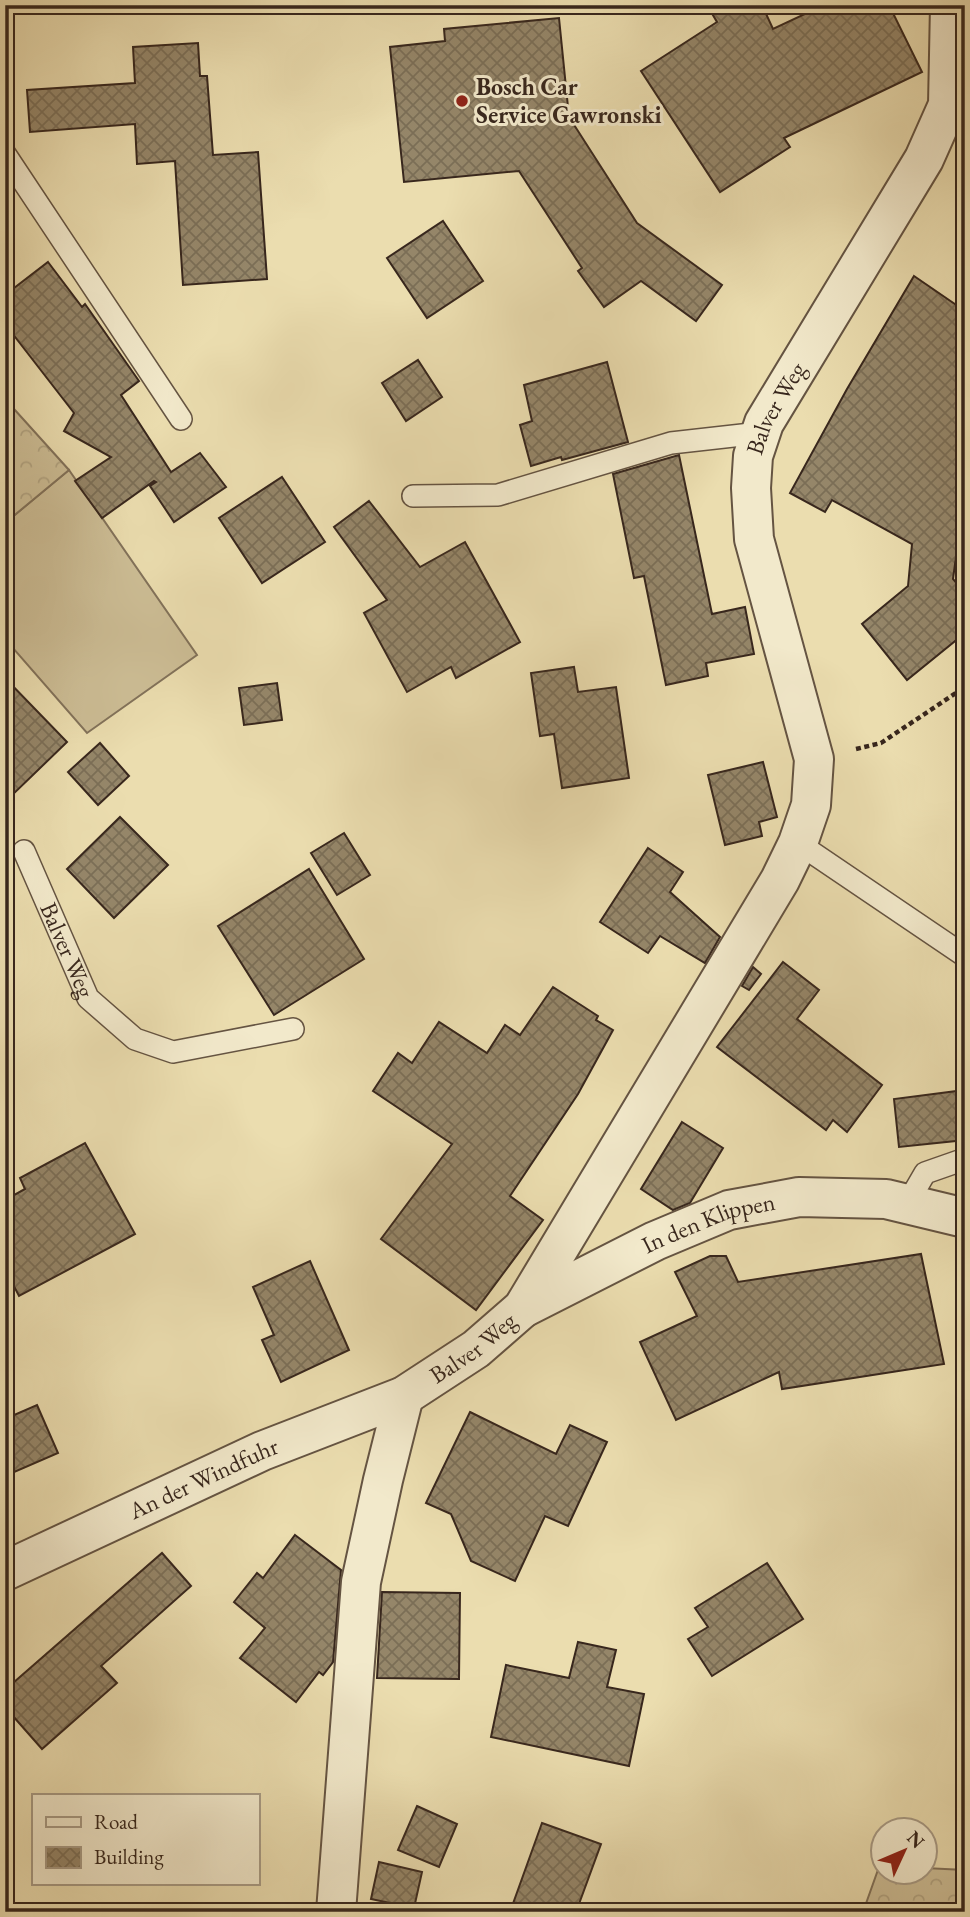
<svg xmlns="http://www.w3.org/2000/svg" width="970" height="1917" viewBox="0 0 970 1917" font-family="'EB Garamond',serif">
<defs>
<pattern id="forest-crowns" width="20" height="18" patternUnits="userSpaceOnUse" patternTransform="scale(1.75)"><rect width="20" height="18" fill="#cdbe96"/><path d="M2 6a3 3 0 1 1 6 0M12 15a3 3 0 1 1 6 0" fill="none" stroke="#b1a381"/></pattern>
<pattern id="building-cross-hatch" width="8" height="8" patternUnits="userSpaceOnUse" patternTransform="scale(1.75)"><rect width="8" height="8" fill="#958669"/><path d="M0 0l8 8M0 8l8-8" fill="none" stroke="#7b6e56"/></pattern>
</defs>
<rect width="100%" height="100%" fill="#ebddaf"/>
<filter id="stains"><feTurbulence type="fractalNoise" baseFrequency=".00286" numOctaves="4"/><feColorMatrix values="0 0 0 0 .2 0 0 0 0 .09 0 0 0 0 .02 0 0 0 .5 -.17"/></filter>
<radialGradient id="worn" r=".72"><stop offset=".6" stop-color="#630" stop-opacity="0"/><stop offset="1" stop-color="#630" stop-opacity=".3"/></radialGradient>
<!-- grass -->
<path fill="#cdbe96" stroke="#82725a" stroke-width="2" d="M69,470L197,655L87,733L5,639V523Z"/>
<!-- forest -->
<g fill="url(#forest-crowns)" stroke="#82725a" stroke-width="2">
<path d="M5,399L69,470L5,523Z"/>
<path d="M879,1867H882L883,1871H925V1868L965,1870V1912H863Z"/>
</g>
<!-- building -->
<g fill="url(#building-cross-hatch)" stroke="#38271d" stroke-width="2">
<path d="M707,5H762L773,29L824,5H889L922,72L784,138L790,147L720,192L641,71L717,22Z"/>
<path d="M559,18L569,117L637,223L722,285L696,321L641,281L604,307L578,271L582,268L519,171L404,182L390,47L445,41L444,29Z"/>
<path d="M198,43L200,76H207L213,155L258,152L267,279L183,285L175,161L137,164L135,124L30,132L27,90L135,83L133,47Z"/>
<path d="M443,221L483,281L427,318L387,258Z"/>
<path d="M48,262L82,307L85,304L139,381L121,395L171,472L200,453L226,487L174,522L150,486L156,482L154,481L102,518L75,481L111,457L64,431L74,413L5,324V295Z"/>
<path d="M914,276L965,311V491L953,579L965,593V633L907,680L862,624L908,586L912,544L832,500L825,512L790,493L847,389Z"/>
<path d="M418,360L442,397L406,421L382,383Z"/>
<path d="M607,362L628,442L562,460L561,457L531,466L520,425L532,421L524,385Z"/>
<path d="M679,455L712,614L745,607L754,654L706,663L708,676L666,685L644,576L634,578L613,474Z"/>
<path d="M282,477L325,542L262,583L219,518Z"/>
<path d="M369,501L420,567L465,542L520,642L456,678L451,667L407,692L364,613L387,600L334,527Z"/>
<path d="M574,667L578,692L616,687L629,778L562,788L554,734L540,736L531,673Z"/>
<path d="M5,678L67,742L5,802Z"/>
<path d="M277,683L282,720L244,725L239,688Z"/>
<path d="M100,743L129,776L98,805L68,772Z"/>
<path d="M763,762L777,817L759,822L762,836L725,845L708,775Z"/>
<path d="M120,817L168,865L114,918L67,869Z"/>
<path d="M344,833L370,875L337,895L311,853Z"/>
<path d="M648,848L683,872L670,892L720,937L705,963L660,936L648,953L600,922Z"/>
<path d="M309,869L364,959L274,1015L218,926Z"/>
<path d="M783,962L819,990L797,1019L882,1085L847,1132L833,1120L826,1130L717,1047Z"/>
<path d="M753,967L761,974L749,990L742,986Z"/>
<path d="M553,987L598,1016L596,1020L613,1030L578,1094L510,1196L543,1220L476,1310L381,1239L452,1144L373,1091L398,1053L412,1063L439,1022L487,1053L505,1025L520,1035Z"/>
<path d="M965,1090V1140L899,1147L894,1099Z"/>
<path d="M682,1122L723,1148L690,1203L673,1210L641,1189Z"/>
<path d="M85,1143L135,1234L19,1296L5,1269V1200L25,1189L20,1178Z"/>
<path d="M921,1254L944,1364L782,1389L779,1372L676,1420L640,1342L697,1316L675,1272L710,1256H726L738,1282Z"/>
<path d="M310,1261L349,1350L281,1382L262,1340L274,1335L253,1287Z"/>
<path d="M37,1405L58,1453L5,1476V1419Z"/>
<path d="M470,1412L556,1454L570,1425L607,1442L568,1526L545,1516L515,1581L471,1561L451,1514L426,1503Z"/>
<path d="M295,1535L341,1570L333,1662L323,1675L319,1672L296,1702L240,1658L265,1628L234,1602L257,1573L263,1578Z"/>
<path d="M162,1553L191,1586L101,1666L117,1683L42,1749L5,1707V1690Z"/>
<path d="M767,1563L803,1619L712,1676L688,1639L708,1627L695,1608Z"/>
<path d="M382,1592L460,1593L459,1679L377,1678Z"/>
<path d="M578,1642L616,1650L607,1687L644,1694L629,1766L491,1737L506,1665L569,1678Z"/>
<path d="M417,1806L457,1824L439,1867L398,1850Z"/>
<path d="M542,1823L601,1844L576,1912H510Z"/>
<path d="M379,1862L422,1872L414,1908L371,1899Z"/>
</g>
<g fill="none" stroke-linecap="round" stroke-linejoin="round">
<defs>
<g id="lane">
<path d="M5,154L181,419"/>
<path d="M413,496L498,495L671,443L760,433"/>
<path d="M798,843L965,956"/>
<path id="s1" d="M24,851L88,998L135,1039L173,1052L293,1029"/>
<path d="M907,1204L925,1173L965,1159"/>
</g>
<g id="street">
<path id="s2" d="M523,1308L655,1241L729,1210L799,1197L886,1199L965,1218"/>
<path id="s3" d="M5,1571L262,1451L404,1396L476,1349L523,1308L780,880L798,843L811,805L814,759L754,539L751,488L753,456L764,423L924,159L948,105L950,5"/>
<path d="M336,1912L361,1582L383,1480L404,1396"/>
</g>
</defs>
<!-- lane casing -->
<use href="#lane" stroke="#655442" stroke-width="24"/>
<!-- street casing -->
<use href="#street" stroke="#655442" stroke-width="42"/>
<!-- path -->
<path stroke="#38271d" stroke-width="4.5" stroke-dasharray="5 3.5" stroke-linecap="butt" d="M856,749L881,743L965,687"/>
<!-- lane -->
<use href="#lane" stroke="#f2e9cb" stroke-width="21"/>
<!-- street -->
<use href="#street" stroke="#f2e9cb" stroke-width="38"/>
</g>
<!-- markers -->
<circle fill="#8f2418" stroke="#f2e9cb" stroke-width="2.5" cx="462" cy="101" r="7"/>
<g text-anchor="middle" stroke-width="6" stroke-linejoin="round" paint-order="stroke">
<!-- poi labels -->
<g font-size="24" font-weight="bold" fill="#38271d" stroke="#f2e9cb" text-anchor="start">
<text x="476" y="95">Bosch Car<tspan x="476" dy="28">Service Gawronski</tspan></text>
</g>
<!-- street labels -->
<g font-size="24" fill="#38271d" stroke="#f2e9cb">
<text dy="8" stroke="none"><textPath href="#s3" startOffset="1575">Balver Weg</textPath></text>
<text dy="8" stroke="none"><textPath href="#s1" startOffset="108">Balver Weg</textPath></text>
<text dy="8" stroke="none"><textPath href="#s2" startOffset="205">In den Klippen</textPath></text>
<text dy="8" stroke="none"><textPath href="#s3" startOffset="520">Balver Weg</textPath></text>
<text dy="8" stroke="none"><textPath href="#s3" startOffset="219">An der Windfuhr</textPath></text>
</g>
</g>
<!-- margin -->
<rect width="970" height="1917" fill="none" stroke="#ebddaf" stroke-width="28"/>
<rect x="7" y="7" width="956" height="1903" fill="none" stroke="#38271d" stroke-width="3.5"/>
<rect x="14" y="14" width="942" height="1889" fill="none" stroke="#38271d" stroke-width="2"/>
<!-- legend -->
<rect x="32" y="1794" width="228" height="91" fill="#f2e9cb" stroke="#a89b85" stroke-width="2"/>
<rect x="46" y="1817" width="35" height="10" fill="#f2e9cb" stroke="#a89b85" stroke-width="2"/>
<text x="94" y="1829" font-size="21" fill="#38271d">Road</text>
<rect x="46" y="1847" width="35" height="21" fill="url(#building-cross-hatch)" stroke="#a89b85" stroke-width="2"/>
<text x="94" y="1864" font-size="21" fill="#38271d">Building</text>
<!-- north arrow -->
<g transform="translate(904 1851) rotate(46)"><circle r="33" fill="#f2e9cb" stroke="#a89b85" stroke-width="2"/>
<path d="M0-5L12 26L0 18L-12 26Z" fill="#8f2418"/>
<text y="-10" font-size="19" font-weight="bold" text-anchor="middle" fill="#38271d">N</text>
</g>
<rect width="100%" height="100%" filter="url(#stains)"/>
<rect width="100%" height="100%" fill="url(#worn)"/>
</svg>
